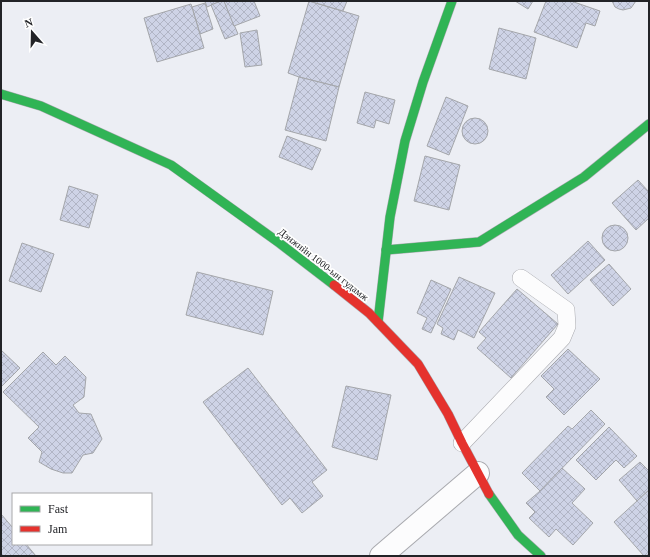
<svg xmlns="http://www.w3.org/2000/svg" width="650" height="557" viewBox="0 0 650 557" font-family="'Times New Roman',serif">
<defs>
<pattern id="building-cross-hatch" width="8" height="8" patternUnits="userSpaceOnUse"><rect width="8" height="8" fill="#ced3e6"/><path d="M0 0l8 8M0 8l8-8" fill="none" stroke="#b1b5c5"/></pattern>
</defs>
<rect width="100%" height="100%" fill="#eceef4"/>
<!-- building -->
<g fill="url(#building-cross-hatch)" stroke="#a4a6aa">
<path d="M205,1H221L207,7Z"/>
<path d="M221,1H224L238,34L225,39L211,5Z"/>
<path d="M224,1H254L260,16L234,26Z"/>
<path d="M309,1L359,16L339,87L299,77L288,73Z"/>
<path d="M309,1H347L343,11Z"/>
<path d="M515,1H533L528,9Z"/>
<path d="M546,1H571L600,11L595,26L586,23L577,48L534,32Z"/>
<path d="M612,1H636L631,8L623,10L619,9L615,7Z"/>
<path d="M205,3L213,29L200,34L192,7Z"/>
<path d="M191,4L204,48L157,62L144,18Z"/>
<path d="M499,28L536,38L526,79L489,69Z"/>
<path d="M257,30L262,65L245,67L240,33Z"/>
<path d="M299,77L339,87L326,141L285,130Z"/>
<path d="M365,92L395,100L389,124L376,120L374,128L357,123Z"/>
<path d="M446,97L468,106L449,155L427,146Z"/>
<circle cx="475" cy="131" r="13"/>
<path d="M287,136L321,149L312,170L279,157Z"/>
<path d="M425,156L460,165L449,210L414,201Z"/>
<path d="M638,180L649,192V218L636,230L612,203Z"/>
<path d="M69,186L98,195L89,228L60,220Z"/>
<circle cx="615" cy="238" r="13"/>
<path d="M588,241L605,260L568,294L551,275Z"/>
<path d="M22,243L54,254L41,292L9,281Z"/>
<path d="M609,264L631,289L613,306L590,280Z"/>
<path d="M197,272L273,291L263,335L186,315Z"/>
<path d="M459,277L495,293L474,338L458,330L454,340L441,334L443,328L437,324Z"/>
<path d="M431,280L451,289L431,333L422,329L427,318L417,313Z"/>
<path d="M517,289L558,324L511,378L477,348L486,338L479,332Z"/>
<path d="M568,349L600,379L564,415L546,397L554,389L541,376Z"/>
<path d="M1,350L20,368L1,387Z"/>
<path d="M43,352L56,365L65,356L86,377L84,397L73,405L79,413L91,414L102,439L93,453L83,455L72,473H63L51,469L39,462L42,452L28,438L39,427L3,392Z"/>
<path d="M248,368L327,470L312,482L323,496L302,513L290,498L282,505L203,402Z"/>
<path d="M346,386L391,395L377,460L332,447Z"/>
<path d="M591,410L605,424L540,491L522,473L568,426L572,429Z"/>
<path d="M609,427L637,456L624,468L616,460L596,480L576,460Z"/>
<path d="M640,462L649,471V490L637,501L619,480Z"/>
<path d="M562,468L585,489L572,503L593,523L573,545L556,529L549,537L529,518L535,512L526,503L540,491Z"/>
<path d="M649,490V554L646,556H644L614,522Z"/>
<path d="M1,514L13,528V544H26L36,556H1Z"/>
</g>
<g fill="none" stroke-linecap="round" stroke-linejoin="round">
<defs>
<path id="lane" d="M462,443L562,338L567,326L566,310L521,278"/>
<path id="street" d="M381,556L478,473"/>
<g id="fast">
<path d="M1,94L41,106L171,165L278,242L334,285"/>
<path d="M386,250L479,242L584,177L649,124"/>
<path d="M378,322L390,217L405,141L423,82L452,1"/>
<path d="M489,494L518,535L541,556"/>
</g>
<path id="jam" d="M334,285L369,313L418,364L448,414L462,443L489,494"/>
</defs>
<!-- lane casing -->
<use href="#lane" stroke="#a9aaaf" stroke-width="18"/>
<!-- street casing -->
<use href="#street" stroke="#a9aaaf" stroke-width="24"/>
<!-- fast casing -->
<use href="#fast" stroke="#a9aaaf" stroke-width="10"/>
<!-- jam casing -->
<use href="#jam" stroke="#a9aaaf" stroke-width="10"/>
<!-- lane -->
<use href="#lane" stroke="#fcfcfd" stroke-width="17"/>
<!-- street -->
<use href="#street" stroke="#fcfcfd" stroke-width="22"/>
<!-- fast -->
<use href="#fast" stroke="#30b455" stroke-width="9"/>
<!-- jam -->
<use href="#jam" stroke="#e5322d" stroke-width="9"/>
</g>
<g text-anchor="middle" stroke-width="3.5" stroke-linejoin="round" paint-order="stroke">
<!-- street labels -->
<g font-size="10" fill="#222327" stroke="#fff">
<text transform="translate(324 264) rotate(38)" y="4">Дэнжийн 1000-ын гудамж</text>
</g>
</g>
<!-- border -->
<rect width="650" height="557" fill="none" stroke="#222327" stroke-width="4"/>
<!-- legend -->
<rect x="12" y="493" width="140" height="52" fill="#ffffff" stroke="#a7a7a9"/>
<rect x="20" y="506" width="20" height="6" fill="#30b455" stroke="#a7a7a9"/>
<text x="48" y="513" font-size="12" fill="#222327">Fast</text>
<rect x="20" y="526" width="20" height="6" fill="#e5322d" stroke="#a7a7a9"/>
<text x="48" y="533" font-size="12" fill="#222327">Jam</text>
<!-- north arrow -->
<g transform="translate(32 32) rotate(340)" stroke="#ffffff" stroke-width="3" paint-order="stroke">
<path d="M0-3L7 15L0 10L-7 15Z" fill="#222327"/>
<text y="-6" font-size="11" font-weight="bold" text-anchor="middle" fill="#222327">N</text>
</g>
</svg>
